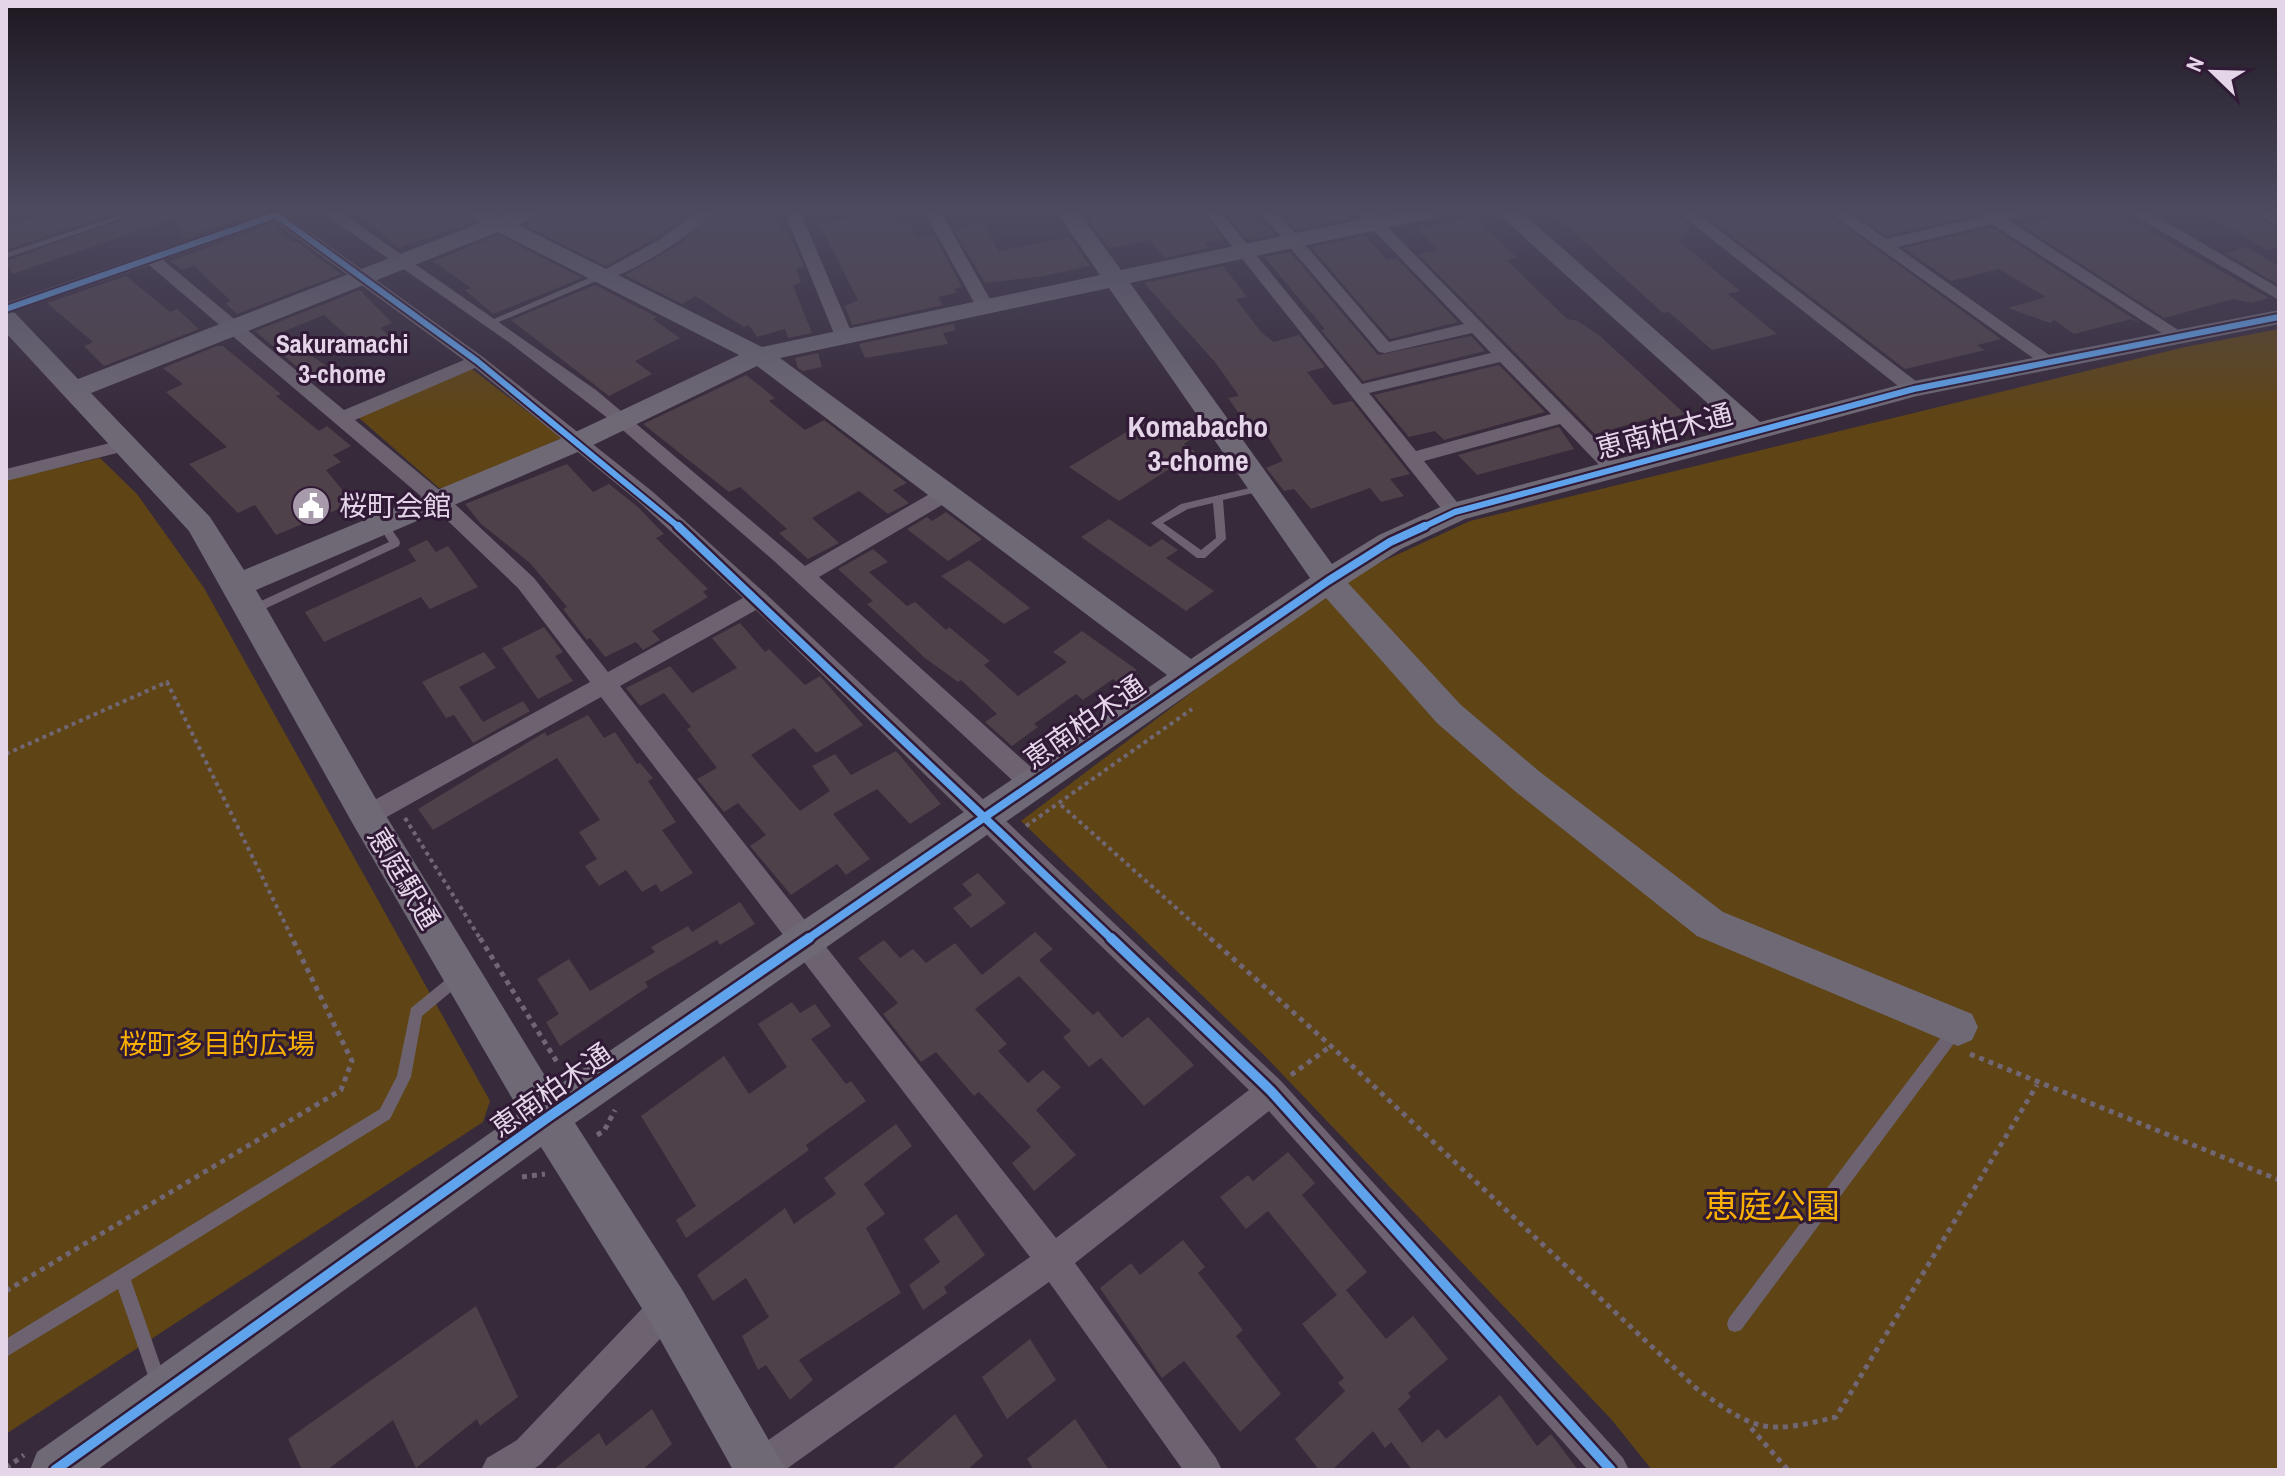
<svg xmlns="http://www.w3.org/2000/svg" width="2285" height="1476" viewBox="0 0 2285 1476" font-family="'Archivo Narrow','Noto Sans JP',sans-serif">
<rect width="100%" height="100%" fill="#372a3b"/>
<!-- green -->
<g fill="#5f4415">
<path d="M2279,329V1470H1652L1611,1419L1263,1054L1021,821L1338,582L1470,521L2185,347Z"/>
<path d="M472,369L562,438L448,487L439,488L358,417Z"/>
<path d="M100,458L137,494L204,588L490,1101L483,1122L6,1434V480Z"/>
</g>
<!-- building -->
<g fill="#4f4149">
<path d="M56,211H122L6,250V227Z"/>
<path d="M147,211L260,212L184,239L176,218L13,274L6,264V261Z"/>
<path d="M358,211H459L474,222L399,248Z"/>
<path d="M546,211H692L657,237L606,266L524,225Z"/>
<path d="M718,211H774L781,231L788,230L804,267L796,269L801,282L793,286L812,333L788,338L785,329L757,337L749,325L744,327L695,296L682,304L625,275L678,245Z"/>
<path d="M1127,211H1201L1223,239L1205,243L1209,248L1164,258L1150,240L1109,248L1088,219Z"/>
<path d="M1224,211H1249L1275,234L1249,240Z"/>
<path d="M1298,211H1343L1350,219L1296,230L1287,219L1302,216Z"/>
<path d="M1551,211H1627L1628,219L1641,216L1645,220L1674,213L1690,226L1679,241L1740,291L1728,294L1777,334L1712,350L1669,312L1663,313Z"/>
<path d="M1699,211H1824L2001,339L1977,345L1985,350L1905,369Z"/>
<path d="M1851,211H1960L1969,217L1887,236Z"/>
<path d="M2078,211H2114L2269,298L2251,303L2233,299L2164,318L2021,225Z"/>
<path d="M2200,211H2250L2254,217L2279,229V247L2267,250Z"/>
<path d="M892,213L899,226L910,224L918,238L934,235L962,287L954,289L956,293L938,297L943,305L852,325L845,306L858,300L819,223Z"/>
<path d="M1475,217L1517,258L1507,260L1567,319L1578,321L1600,336L1685,414L1659,421L1655,417L1595,434L1418,254L1437,250L1417,229Z"/>
<path d="M983,223L999,251L1070,237L1090,266L1043,276L985,283L954,230Z"/>
<path d="M273,224L293,243L296,241L341,274L237,314L225,303L231,301L194,266L182,270L170,261Z"/>
<path d="M1990,228L1996,230L2140,323L2131,319L2074,334L2054,320L2050,323L2008,308L2046,297L1999,269L1951,281L1904,248Z"/>
<path d="M498,235L582,278L493,314L465,290L471,288L433,261Z"/>
<path d="M1365,236L1387,260L1396,258L1458,322L1390,339L1311,247Z"/>
<path d="M2246,247L2279,266V285L2225,253Z"/>
<path d="M1290,252L1378,355L1471,336L1485,351L1363,381L1321,330L1325,329L1264,257Z"/>
<path d="M1223,266L1247,297L1236,299L1261,332L1274,342L1299,335L1325,367L1307,372L1333,405L1352,401L1410,474L1390,479L1404,496L1381,502L1370,488L1311,509L1294,489L1284,491L1266,468L1283,461L1261,426L1250,429L1228,398L1239,396L1215,362L1144,283Z"/>
<path d="M126,276L170,312L177,309L199,329L104,366L84,346L93,342L47,303Z"/>
<path d="M595,285L657,317L653,319L680,338L635,361L652,374L609,396L511,320Z"/>
<path d="M360,290L392,323L380,328L389,336L361,348L324,315L280,333L329,368L309,377L255,331Z"/>
<path d="M953,324L956,330L943,333L948,344L865,358L859,344Z"/>
<path d="M217,346H223L281,394L276,396L319,431L327,426L351,446L333,455L341,462L326,470L353,503L276,535L255,505L238,513L189,464L227,447L166,392L183,384L163,368Z"/>
<path d="M818,353L822,367L803,371L798,368L795,358Z"/>
<path d="M1499,365L1545,412L1444,440L1435,431L1409,437L1374,395Z"/>
<path d="M746,375L775,398L769,401L805,430L824,420L907,483L893,490L909,503L888,514L859,491L812,518L839,543L808,559L779,533L787,529L740,487L729,492L643,424Z"/>
<path d="M1146,420L1157,428L1165,423L1191,439L1184,444L1196,452L1119,501L1069,467Z"/>
<path d="M1559,427L1574,449L1477,475L1458,455Z"/>
<path d="M567,464L593,492L609,484L638,507L664,534L656,538L708,589L703,592L708,597L652,631L660,640L643,650L636,642L605,657L590,638L587,640L563,609L567,607L530,563L481,524L465,504Z"/>
<path d="M946,512L982,539L948,561L907,529L927,517L932,521Z"/>
<path d="M1109,519L1150,547L1162,539L1178,550L1166,558L1214,591L1186,611L1081,537Z"/>
<path d="M427,540L436,552L448,546L478,587L430,609L421,597L324,642L305,612L416,561L408,549Z"/>
<path d="M873,549L888,562L869,572L907,606L915,602L946,630L949,627L990,661L984,665L1018,696L1067,662L1053,652L1082,631L1137,670L1118,683L1113,679L1083,700L1076,694L1034,724L1038,727L1012,746L985,722L997,714L961,680L958,682L925,658L867,604L873,601L838,569Z"/>
<path d="M969,560L1030,608L1004,624L941,576Z"/>
<path d="M740,623L765,652L769,649L805,685L820,676L863,725L816,753L794,728L751,755L800,811L830,791L812,766L835,754L851,775L896,751L941,804L910,824L877,789L833,814L870,859L846,875L837,864L791,895L750,846L766,835L738,803L724,812L697,779L717,768L687,729L691,727L664,693L640,706L626,688L670,666L692,693L737,668L712,638Z"/>
<path d="M544,627L563,652L555,656L573,681L538,699L502,648Z"/>
<path d="M484,652L496,668L459,687L483,722L523,701L530,711L473,743L454,715L446,718L422,682Z"/>
<path d="M588,715L604,738L615,732L637,764L640,763L653,778L648,781L676,822L662,830L693,873L661,892L656,884L642,892L626,870L599,886L585,866L597,859L579,832L600,820L557,758L433,830L418,809L545,732L547,736Z"/>
<path d="M978,873L1006,903L971,928L953,908L972,895L962,884Z"/>
<path d="M740,902L755,924L720,945L717,940L645,982L648,987L560,1046L546,1022L559,1014L537,979L569,959L590,991L655,952L651,947L688,926L692,932Z"/>
<path d="M1035,932L1053,949L1039,960L1093,1015L1098,1011L1122,1038L1148,1017L1194,1065L1144,1106L1101,1058L1089,1067L1063,1037L1071,1031L1019,976L975,1009L1007,1044L998,1051L1028,1083L1043,1070L1061,1087L1036,1110L1076,1155L1034,1191L1012,1163L1031,1147L979,1092L974,1096L936,1052L921,1062L883,1014L898,1003L858,958L884,940L900,958L913,949L926,963L955,943L982,975Z"/>
<path d="M792,1002L800,1013L815,1004L831,1026L811,1039L846,1084L851,1081L866,1101L806,1145L809,1150L686,1238L676,1220L696,1206L641,1116L724,1056L749,1094L787,1067L758,1024Z"/>
<path d="M896,1124L912,1146L864,1184L885,1214L866,1228L901,1293L799,1360L813,1380L790,1400L766,1365L758,1370L742,1336L769,1317L746,1278L713,1301L697,1275L785,1208L794,1224L836,1194L824,1178Z"/>
<path d="M1288,1152L1315,1183L1302,1195L1367,1272L1346,1290L1386,1339L1413,1316L1448,1359L1408,1393L1411,1397L1398,1409L1422,1443L1438,1429L1446,1439L1500,1395L1537,1446L1551,1434L1578,1470H1412L1391,1442L1385,1448L1373,1431L1332,1470H1319L1295,1439L1345,1391L1338,1383L1344,1378L1302,1324L1337,1295L1268,1211L1246,1229L1220,1197L1248,1175L1253,1181Z"/>
<path d="M956,1214L985,1255L944,1287L947,1293L923,1310L909,1285L940,1262L924,1239Z"/>
<path d="M1183,1240L1205,1267L1198,1273L1243,1330L1236,1336L1281,1394L1240,1432L1184,1361L1162,1378L1100,1288L1131,1263L1140,1275Z"/>
<path d="M476,1306L518,1397L480,1426L477,1419L416,1468L393,1420L327,1470H302L288,1439Z"/>
<path d="M1030,1339L1056,1380L1007,1419L982,1377Z"/>
<path d="M652,1409L672,1444L642,1470H553L599,1433L606,1446Z"/>
<path d="M955,1414L983,1456L967,1470H891Z"/>
<path d="M1075,1419L1109,1470H1034L1027,1459Z"/>
</g>
<g fill="none" stroke-linecap="round" stroke-linejoin="round">
<!-- path-far1 -->
<g stroke="#716774" stroke-width="4" stroke-dasharray="4 4" stroke-linecap="butt">
<path d="M6,754L167,682L293,940"/>
<path d="M1061,805L1212,940"/>
<path d="M405,818L481,940"/>
<path d="M1026,826L1192,709"/>
</g>
<!-- path -->
<g stroke="#716774" stroke-width="5" stroke-dasharray="5 5" stroke-linecap="butt">
<path d="M480,938L557,1062"/>
<path d="M1210,938L1331,1046L1696,1388C1755,1431 1765,1435 1836,1417L2037,1085"/>
<path d="M1970,1054L2279,1180"/>
<path d="M1291,1075L1331,1046"/>
<path d="M597,1135L604,1131L615,1110"/>
<path d="M522,1177L545,1174"/>
<path d="M6,1291L341,1090L352,1061L292,938"/>
<path d="M1751,1428L1788,1470"/>
<path d="M6,1468L24,1455"/>
</g>
<!-- lane -->
<g fill="#6d6370" fill-rule="evenodd">
<path d="M132,211H144L6,258V253Z"/>
<path d="M603,272L607,275L606,277L494,324H488L487,322Z"/>
<path d="M1262,485L1267,488L1266,490L1223,500L1226,539L1205,558H1197L1151,523L1181,504ZM1213,503L1216,538L1201,550L1163,523L1188,509Z"/>
<path d="M381,519L385,520L399,540L400,543L399,546L256,613H248L246,610L248,607L389,542L376,522Z"/>
<path d="M459,971L464,973L466,977L464,981L422,1016L411,1077L390,1119L131,1280L167,1384L165,1390L159,1392L153,1390L118,1289L6,1357V1339L380,1109L397,1076L411,1008L454,973Z"/>
<path d="M1956,1022L1961,1024L1963,1029L1961,1034L1741,1330L1735,1332L1729,1330L1727,1324L1729,1318L1951,1024Z"/>
</g>
<!-- street -->
<g fill="#6d6370" fill-rule="evenodd">
<path d="M320,211H339L596,390L805,566L940,488H954L957,493L954,498L819,577L1042,777L1045,784L1042,791L1033,794L1024,791L773,560L618,426L510,343Z"/>
<path d="M697,211H715C699,230 620,284 597,279L595,275L659,240Z"/>
<path d="M784,211H800L853,336L850,340H838L835,336Z"/>
<path d="M924,211H940L994,306L991,310L985,311L976,306Z"/>
<path d="M1204,211H1220L1362,384L1491,353L1472,333L1385,353L1379,352L1259,211H1276L1389,342L1464,324L1355,211H1372L1623,467L1613,473L1606,472L1560,424L1424,461L1465,512L1462,517H1448ZM1500,362L1551,414L1416,451L1369,393Z"/>
<path d="M1676,211H1694L1921,385V393H1907Z"/>
<path d="M1827,211H1846L1886,239L1981,217L1975,211H2035L2008,220L2189,337L2186,341H2174L1992,224L1897,247L2059,362L2056,366H2044Z"/>
<path d="M2127,211H2147L2279,288V300Z"/>
<path d="M2253,211L2279,214V226L2255,214Z"/>
<path d="M270,212H282L483,357L653,492L766,594L1281,1081L1623,1458L1629,1470H1588L1269,1111L1075,1263L1216,1458L1222,1470H1183L1049,1282L785,1470H743L747,1455L1030,1257L601,697L376,823L367,826L358,823L354,816L358,809L590,682L518,588L429,503L149,265L6,314V303ZM274,221L464,360L344,410L163,260ZM475,368L639,502L743,598L608,672L534,578L443,493L355,420ZM756,610L1249,1090L1056,1238L620,686Z"/>
<path d="M126,439L136,445L133,449L6,481V469Z"/>
<path d="M667,1291L679,1295L683,1307L679,1319L541,1464L532,1470H481L487,1458L517,1440L655,1295Z"/>
</g>
<!-- secondary -->
<path fill="#6f6976" fill-rule="evenodd" d="M462,211H491L500,216L512,211H543L518,225L762,347L1100,275L1056,211H1078L1121,270L1401,211H1444L1433,218L1130,283L1332,564L1379,535L1445,505L1735,428L1495,211H1520L1760,422L1914,381L2279,310V324L1917,396L1465,519L1401,549L1348,583L1461,705L1540,772L1723,912L1972,1014L1978,1027L1972,1040L1958,1046L1697,936L1516,792L1437,723L1326,598L575,1123L683,1291L786,1470H733L651,1323L541,1147L97,1470H30L37,1452L520,1112L354,826L189,531L6,333V311L15,313L78,379L480,223ZM498,232L739,355L567,436L244,570L210,517L91,393ZM1109,288L1310,578L1191,659L780,358ZM757,366L1167,675L553,1089L380,806L256,590L587,448Z"/>
<defs>
<g id="cycleway-far2">
<path d="M6,309L276,215L477,361L680,528"/>
<path d="M1421,528L1455,512L1914,389L2279,317"/>
</g>
<g id="cycleway-far1">
<path d="M678,526L1113,940"/>
<path d="M806,940L1328,581L1390,542L1425,526"/>
</g>
<g id="cycleway">
<path d="M1111,938L1271,1091L1611,1470"/>
<path d="M55,1470L547,1118L809,938"/>
</g>
</defs>
<!-- cycleway-far2 casing -->
<use href="#cycleway-far2" stroke="#301a36" stroke-width="10"/>
<!-- cycleway-far1 casing -->
<use href="#cycleway-far1" stroke="#301a36" stroke-width="13"/>
<!-- cycleway casing -->
<use href="#cycleway" stroke="#301a36" stroke-width="15"/>
<!-- cycleway-far2 -->
<use href="#cycleway-far2" stroke="#60a3ed" stroke-width="6"/>
<!-- cycleway-far1 -->
<use href="#cycleway-far1" stroke="#60a3ed" stroke-width="8"/>
<!-- cycleway -->
<use href="#cycleway" stroke="#60a3ed" stroke-width="10"/>
</g>
<!-- sky -->
<linearGradient id="sky" x2="0" y2="1"><stop stop-color="#1e1720"/><stop offset="0.5" stop-color="#4d4a60"/><stop offset="1" stop-color="#4d4a60" stop-opacity="0"/></linearGradient>
<rect width="2285" height="418" fill="url(#sky)"/>
<!-- icons -->
<defs>
<symbol id="civic-disc" viewBox="-11 -11 22 22"><circle r="9.5" fill="#a79aab" stroke="#301a36"/><path d="M-.6-6.5H3V-4.5H.6V-3L4-1V1h2V6H-6V1h2V-1L-.6-3ZM-1.2 2.5V6h2.4V2.5Z" fill="#fff"/></symbol>
</defs>
<g fill-rule="evenodd">
<use href="#civic-disc" x="289" y="484" width="44" height="44"/>
</g>
<g text-anchor="middle" stroke-width="6" stroke-linejoin="round" paint-order="stroke">
<!-- far-neighbourhood labels -->
<g font-size="26" font-weight="bold" fill="#e4d6e8" stroke="#301a36">
<text x="342" y="353">Sakuramachi<tspan x="342" dy="30">3-chome</tspan></text>
</g>
<!-- street labels -->
<g font-size="28" fill="#e4d6e8" stroke="#301a36">
<text transform="translate(1664 431) rotate(-15)" y="10">恵南柏木通</text>
<text transform="translate(1084 722) rotate(-35)" y="10">恵南柏木通</text>
<text transform="translate(404 878) rotate(59)" y="10">恵庭駅通</text>
<text transform="translate(551 1090) rotate(-35)" y="10">恵南柏木通</text>
</g>
<!-- poi labels -->
<g font-size="28" fill="#e4d6e8" stroke="#301a36" text-anchor="start">
<text x="339" y="516">桜町会館</text>
</g>
<!-- park labels -->
<g font-size="28" fill="#f8b002" stroke="#301a36">
<text x="217" y="1054">桜町多目的広場</text>
</g>
<!-- neighbourhood labels -->
<g font-size="30" font-weight="bold" fill="#e4d6e8" stroke="#301a36">
<text x="1198" y="437">Komabacho<tspan x="1198" dy="34">3-chome</tspan></text>
</g>
<!-- near-park labels -->
<g font-size="34" fill="#f8b002" stroke="#301a36">
<text x="1772" y="1218">恵庭公園</text>
</g>
</g>
<!-- border -->
<rect width="2285" height="1476" fill="none" stroke="#e4d6e8" stroke-width="16"/>
<!-- north arrow -->
<g transform="translate(2213 72) rotate(293)" stroke="#301a36" stroke-width="6" paint-order="stroke">
<path d="M0-6L14 30L0 20L-14 30Z" fill="#e4d6e8"/>
<text y="-12" font-size="22" font-weight="bold" text-anchor="middle" fill="#e4d6e8">N</text>
</g>
</svg>
